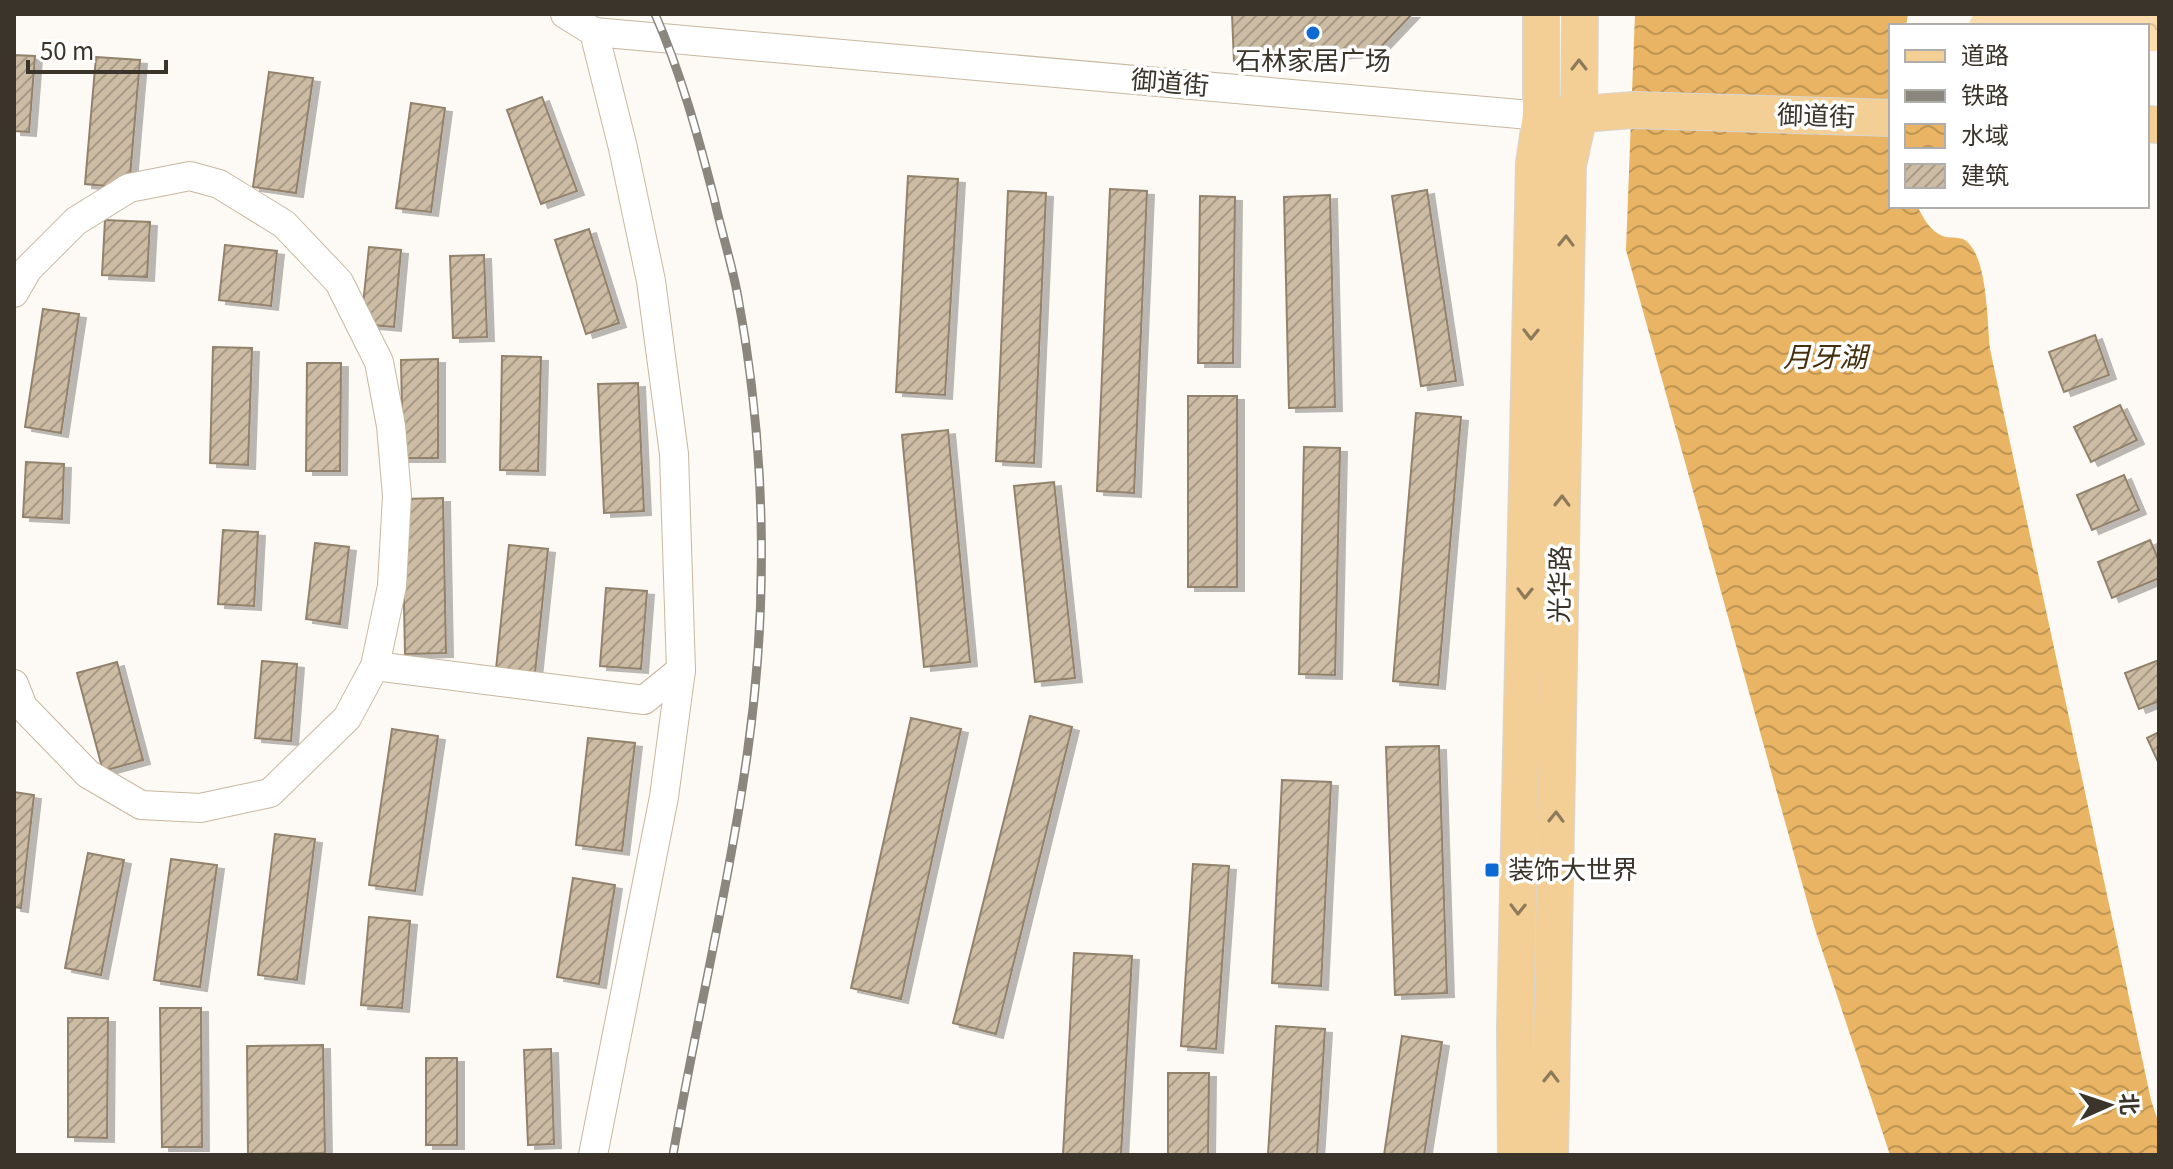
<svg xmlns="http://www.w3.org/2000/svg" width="2173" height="1169" viewBox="0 0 2173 1169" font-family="Georgia,'Noto Sans SC',serif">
<defs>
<pattern id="forest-crowns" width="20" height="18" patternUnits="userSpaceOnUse" patternTransform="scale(2)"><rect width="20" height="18" fill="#fdddae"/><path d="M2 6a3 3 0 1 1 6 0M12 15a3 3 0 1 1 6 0" fill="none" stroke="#dabe96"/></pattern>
<pattern id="water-waves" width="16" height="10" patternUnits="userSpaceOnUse" patternTransform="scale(2)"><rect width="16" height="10" fill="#e9b565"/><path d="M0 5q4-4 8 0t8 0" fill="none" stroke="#be9453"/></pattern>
<pattern id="building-hatch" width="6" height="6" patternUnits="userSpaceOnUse" patternTransform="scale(2)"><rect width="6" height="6" fill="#cdbca4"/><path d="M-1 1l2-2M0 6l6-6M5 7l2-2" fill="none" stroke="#a79a86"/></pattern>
<filter id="shadow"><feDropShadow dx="7" dy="4" stdDeviation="0" flood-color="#0004"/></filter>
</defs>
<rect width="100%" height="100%" fill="#fdf9f4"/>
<!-- forest -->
<path fill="url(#forest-crowns)" d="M1974,14H2159V51H2147V26H1967Z"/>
<!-- water -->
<path fill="url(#water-waves)" d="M1635,14H1908L1906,26H1891V206H1917C1924,219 1931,233 1946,237C1952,238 1960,237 1965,240C1988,256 1987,322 1990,349L2151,1100L2159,1124V1155H1890L1814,926L1626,250Z"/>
<!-- building -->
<g fill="url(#building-hatch)" stroke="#92826c" stroke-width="2" filter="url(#shadow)">
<path d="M1232,14H1412L1376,52L1234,62Z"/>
<path d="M14,55L35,56L29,132L14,131Z"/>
<path d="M96,57L140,60L129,188L85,184Z"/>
<path d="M269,72L313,78L296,193L253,187Z"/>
<path d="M542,97L577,191L541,204L507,110Z"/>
<path d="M411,103L445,108L431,212L396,208Z"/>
<path d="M908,176L958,179L945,395L896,392Z"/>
<path d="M1110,189L1147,191L1134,493L1097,491Z"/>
<path d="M1427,190L1456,381L1421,386L1392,196Z"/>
<path d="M1008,191L1046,193L1034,463L996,461Z"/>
<path d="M1330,195L1335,407L1289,408L1284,197Z"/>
<path d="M1200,196L1235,197L1233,363H1198Z"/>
<path d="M105,220L150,222L147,277L102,275Z"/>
<path d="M589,229L619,323L586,334L555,240Z"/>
<path d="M225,245L277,251L271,306L219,300Z"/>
<path d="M369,247L401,250L394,327L361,324Z"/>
<path d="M484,255L487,337L453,338L450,256Z"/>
<path d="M43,309L79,314L61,433L25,427Z"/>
<path d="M2095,335L2109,375L2064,392L2049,352Z"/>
<path d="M213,347L252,348L248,465L210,463Z"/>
<path d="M502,356L541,357L538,471L500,470Z"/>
<path d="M438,359V458H403L401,360Z"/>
<path d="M307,363H341L340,471H306Z"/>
<path d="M638,383L644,511L604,513L598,384Z"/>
<rect x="1188" y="396" width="49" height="191"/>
<path d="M2120,405L2137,440L2091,462L2074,427Z"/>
<path d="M1416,413L1461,417L1438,685L1393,681Z"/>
<path d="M948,430L970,662L924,667L902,435Z"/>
<path d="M1304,447L1340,448L1335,675L1299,674Z"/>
<path d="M26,462L64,464L62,519L23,517Z"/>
<path d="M2124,475L2139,510L2092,530L2077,495Z"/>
<path d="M1054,482L1075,678L1035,682L1014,486Z"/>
<path d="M443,498L446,653L405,654L402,499Z"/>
<path d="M223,530L258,532L254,606L218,604Z"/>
<path d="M2150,540L2159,561V578L2112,598L2098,562Z"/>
<path d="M315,543L349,547L340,624L306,619Z"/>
<path d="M509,545L548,549L535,673L496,669Z"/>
<path d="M606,588L647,591L641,669L600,666Z"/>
<path d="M2159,660V701L2139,709L2125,673Z"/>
<path d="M262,661L297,664L291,741L255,738Z"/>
<path d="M117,662L143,760L103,771L77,673Z"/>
<path d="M1030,716L1072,727L996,1034L953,1023Z"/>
<path d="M911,718L961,729L901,999L851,988Z"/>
<path d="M392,729L438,736L415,891L369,885Z"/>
<path d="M2159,732V764L2147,738Z"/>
<path d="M588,738L635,743L622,851L576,845Z"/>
<path d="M1439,746L1447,993L1395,995L1386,747Z"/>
<path d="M1282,780L1331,782L1321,986L1272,983Z"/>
<path d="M14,792L34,795L21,908L14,907Z"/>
<path d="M275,834L315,839L297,980L258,975Z"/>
<path d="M88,853L124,860L101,975L65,968Z"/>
<path d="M171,859L217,865L200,987L154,980Z"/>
<path d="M1193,864L1229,866L1216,1049L1181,1046Z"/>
<path d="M573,878L615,885L599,984L557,977Z"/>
<path d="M369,917L410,921L402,1008L361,1005Z"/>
<path d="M1074,953L1132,956L1121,1155H1063Z"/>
<path d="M160,1008H201L202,1147H162Z"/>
<path d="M68,1018H108L107,1138L68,1137Z"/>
<path d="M1276,1026L1325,1029L1317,1155H1268Z"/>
<path d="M1402,1036L1442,1042L1424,1155H1384Z"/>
<path d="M323,1045L325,1153L248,1154L247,1046Z"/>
<path d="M551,1049L554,1144L528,1145L524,1050Z"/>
<rect x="426" y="1058" width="31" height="87"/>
<path d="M1168,1073H1209L1208,1155H1168Z"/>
</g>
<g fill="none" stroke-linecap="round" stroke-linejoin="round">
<defs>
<g id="minor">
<path d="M565,14L594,32L623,148L651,281L674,454L681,670L664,797L593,1155"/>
<path d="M594,32L1541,116"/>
<path d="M14,293L28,269L76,221L129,188L190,176L219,184L284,224L339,282L379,362L391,426L397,496L392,586L375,666L347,718L270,793L200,808L141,805L88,774L23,707L14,684"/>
<path d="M375,666L644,700L681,670"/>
</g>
<g id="major">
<path d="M1556,116L1633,110L1891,118"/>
<path d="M2147,124L2159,125"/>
<path d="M1516,1155L1515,1029L1534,163L1541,116V14"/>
<path d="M1550,1155L1568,165L1579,115L1580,14"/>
</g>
</defs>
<!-- minor casing -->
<use href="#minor" stroke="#c7b79f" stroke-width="30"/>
<!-- major casing -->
<use href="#major" stroke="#d8d6d4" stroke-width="38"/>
<!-- minor -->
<use href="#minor" stroke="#fff" stroke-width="28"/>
<!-- major -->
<use href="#major" stroke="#f3cf95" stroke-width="36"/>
<defs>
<path id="rail" d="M655,14C681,73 698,136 714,198C721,230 731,261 737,292C766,444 769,604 747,756C728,890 696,1022 673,1155"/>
</defs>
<!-- rail casing -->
<use href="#rail" stroke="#8b867e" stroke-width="9"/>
<!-- rail -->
<use href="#rail" stroke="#fff" stroke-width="6" stroke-dasharray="18" stroke-linecap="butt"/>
</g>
<!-- one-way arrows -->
<defs><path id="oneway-chevron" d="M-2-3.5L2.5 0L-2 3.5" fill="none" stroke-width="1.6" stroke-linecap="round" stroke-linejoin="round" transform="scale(2)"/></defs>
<g stroke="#8d7a5a">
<use href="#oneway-chevron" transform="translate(1579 65) rotate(-90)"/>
<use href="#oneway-chevron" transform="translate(1566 241) rotate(-89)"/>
<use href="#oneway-chevron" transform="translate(1531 334) rotate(91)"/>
<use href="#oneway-chevron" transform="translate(1562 501) rotate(-89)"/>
<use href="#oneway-chevron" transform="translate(1525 593) rotate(91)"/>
<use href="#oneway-chevron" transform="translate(1556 817) rotate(-89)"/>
<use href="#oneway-chevron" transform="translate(1518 909) rotate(91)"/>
<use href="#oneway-chevron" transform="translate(1551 1077) rotate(-89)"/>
</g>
<!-- markers -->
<g fill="#0d6ad3" stroke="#fff" stroke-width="3">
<circle cx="1313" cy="33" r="8"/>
<rect x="1484" y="862" width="16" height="16" rx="4"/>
</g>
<g text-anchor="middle" stroke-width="7" stroke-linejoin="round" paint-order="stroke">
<!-- poi labels -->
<g font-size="26" fill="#3a342a" stroke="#fff">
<text x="1313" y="70">石林家居广场</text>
<text x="1508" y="879" text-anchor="start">装饰大世界</text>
</g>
<!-- street labels -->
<g font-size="26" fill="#3a342a" stroke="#fff">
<text transform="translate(1170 83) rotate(5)" y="9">御道街</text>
<text transform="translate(1816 116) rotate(2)" y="9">御道街</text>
<text transform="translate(1560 584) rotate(-89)" y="9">光华路</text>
</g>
<!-- water labels -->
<g font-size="28" font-style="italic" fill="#46310e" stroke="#fff">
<text x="1825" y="367">月牙湖</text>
</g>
</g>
<!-- border -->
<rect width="2173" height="1169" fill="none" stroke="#3a342a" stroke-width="32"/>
<!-- legend -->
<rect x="1889" y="24" width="260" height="184" fill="#ffffff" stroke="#b0aeaa" stroke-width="2"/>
<rect x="1905" y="50" width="40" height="12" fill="#f3cf95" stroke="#b0aeaa" stroke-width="2"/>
<text x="1961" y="64" font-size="24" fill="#3a342a">道路</text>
<rect x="1905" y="90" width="40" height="12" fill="#8b867e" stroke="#b0aeaa" stroke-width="2"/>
<text x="1961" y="104" font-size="24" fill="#3a342a">铁路</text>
<rect x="1905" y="124" width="40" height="24" fill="url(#water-waves)" stroke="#b0aeaa" stroke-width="2"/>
<text x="1961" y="144" font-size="24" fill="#3a342a">水域</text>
<rect x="1905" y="164" width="40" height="24" fill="url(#building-hatch)" stroke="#b0aeaa" stroke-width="2"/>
<text x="1961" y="184" font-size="24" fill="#3a342a">建筑</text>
<!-- north arrow -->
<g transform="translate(2109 1105) rotate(87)" stroke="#ffffff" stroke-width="6" paint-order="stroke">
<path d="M0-6L14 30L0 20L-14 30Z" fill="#3a342a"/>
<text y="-12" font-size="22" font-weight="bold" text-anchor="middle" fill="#3a342a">北</text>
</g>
<!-- scale -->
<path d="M28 60v12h138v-12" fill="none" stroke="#3a342a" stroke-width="4"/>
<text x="40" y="60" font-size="24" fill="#3a342a" stroke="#ffffff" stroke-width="6" paint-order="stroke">50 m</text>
</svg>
